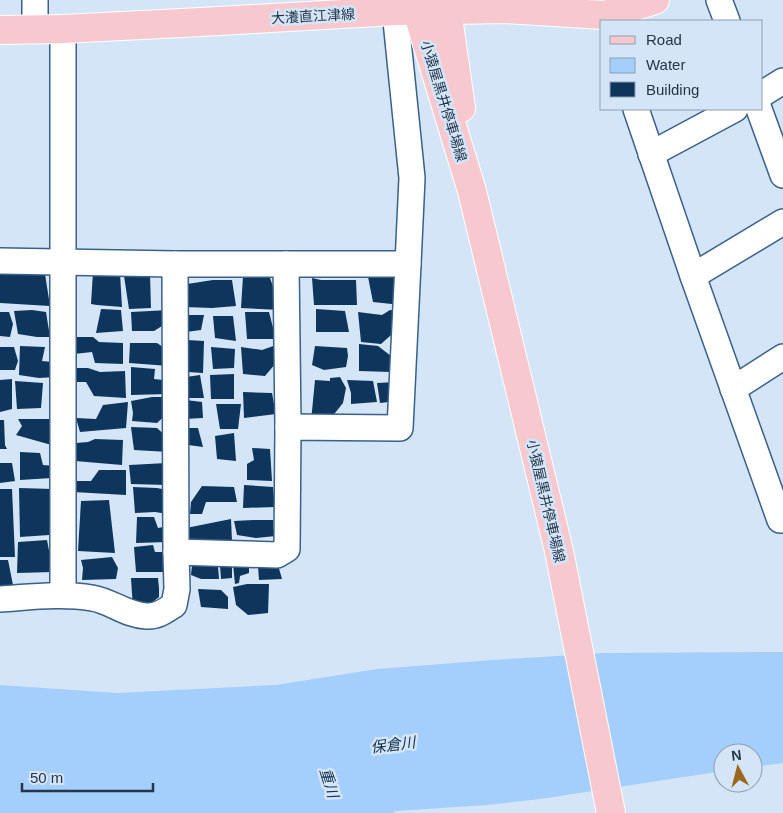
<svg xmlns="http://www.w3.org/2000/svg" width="783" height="813" viewBox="0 0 783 813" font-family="Arial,'Noto Sans JP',sans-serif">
<rect width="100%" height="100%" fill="#d4e5f8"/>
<!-- water -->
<path fill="#a4cefb" d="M783,652V763L753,767V753H723V771L540,799L487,805L395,811L394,813H0V685L117,693L276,685L377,669L493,660L605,653Z"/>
<!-- building -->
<g fill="#0e365c">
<path d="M93,272L120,273L122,307L97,305L91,304Z"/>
<path d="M0,274H45L50,306L0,303Z"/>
<path d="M150,274L151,308L129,309L124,276Z"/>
<path d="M243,276L270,278L281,310L241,308Z"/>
<path d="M368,277L398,278L401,305L373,302Z"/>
<path d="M312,278L321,280H356L357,305H314Z"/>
<path d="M213,280H232L236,306L212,308L184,307L187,284Z"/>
<path d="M101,309L121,310L123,331L96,333Z"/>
<path d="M316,309L345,311L349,332H316Z"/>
<path d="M32,310L46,312L50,337H37L18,334L14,311Z"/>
<path d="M169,310L170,321L154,331H132L131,312Z"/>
<path d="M390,310L398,311L400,327L381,344L361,342L358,312L382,315Z"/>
<path d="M0,312H9L13,324L10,337L0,336Z"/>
<path d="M245,312H269L276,339H247Z"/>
<path d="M186,315H204L201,330L186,332Z"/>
<path d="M213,316H233L236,341L215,338Z"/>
<path d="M74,337H93L99,342L123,343V364L95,363L92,352L74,354Z"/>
<path d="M187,340L204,341L203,373L188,372Z"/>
<path d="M130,343H157L169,351V366L129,363Z"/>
<path d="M279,344L281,357L265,376L243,374L241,347L262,350Z"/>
<path d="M359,344L378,346L395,359L391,372L359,371Z"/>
<path d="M20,346L45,347L42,361L53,362L56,377L39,378L19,375Z"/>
<path d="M315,346L347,348L348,356L346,367L324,370L312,365Z"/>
<path d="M0,347H14L18,361L15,370H0Z"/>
<path d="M211,347L235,349L234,368L213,369Z"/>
<path d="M131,367L155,369L154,379L163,380L168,394L131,395Z"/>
<path d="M74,368H88L100,372L125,371L126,398L94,396L86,382H72Z"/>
<path d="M234,374V399H211L210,375Z"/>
<path d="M200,375L204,398H188L186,377Z"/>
<path d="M340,377L346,388L343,403L327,423L311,421L315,380L330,381V378Z"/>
<path d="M12,379V409L0,412V380Z"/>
<path d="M347,380L373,381L377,402L351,404V393Z"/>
<path d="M15,381L43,383L41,408L17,409Z"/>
<path d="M396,382L398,401L380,403L377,383Z"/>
<path d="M243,392L272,393L276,414L244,418Z"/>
<path d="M152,397H171V410L157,423L132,421L133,413L131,401Z"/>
<path d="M186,400L202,402L203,418L183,419Z"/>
<path d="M128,402L126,428L80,432L76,418L96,419L103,405Z"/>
<path d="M216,404H241L238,429H220Z"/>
<path d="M18,419H51L55,446L16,435L22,426Z"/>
<path d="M0,420H4L5,445L7,449H0Z"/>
<path d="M131,427L157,428L169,439V452L134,450Z"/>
<path d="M186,428H198L203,447L188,445Z"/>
<path d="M234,433L236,461L217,459L215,436Z"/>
<path d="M95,439L123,440L122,465L75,461L76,443L88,442Z"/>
<path d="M252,448L270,449L272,481L247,480V464L254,460Z"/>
<path d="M20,452L40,453L43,465L55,466L52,478L20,480Z"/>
<path d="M0,463H12L15,481L0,483Z"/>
<path d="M167,463L166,485L131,484L129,465Z"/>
<path d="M99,470H126V495L73,492L75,481H91Z"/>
<path d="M244,485L273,487L275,507L243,508Z"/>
<path d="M202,486L234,487L237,502H206L202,514H190L191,502Z"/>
<path d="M133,487L157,488L167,490L168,514L155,512L135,513Z"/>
<path d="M19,488L53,489L49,535L20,537Z"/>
<path d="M0,489H12L15,557H0Z"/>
<path d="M109,500L115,553L78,551L81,501Z"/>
<path d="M137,517H154L158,528L168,526L167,542L136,543Z"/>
<path d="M231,519L232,541L204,547L185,542L186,528Z"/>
<path d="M253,520H273V528L276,536L256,538L237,535L234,521Z"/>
<path d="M47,540L53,572L17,573L18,542Z"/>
<path d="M153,545L155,552H171L170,572H136L134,547Z"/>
<path d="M112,557L118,568L116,579L82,580L83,568L81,560Z"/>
<path d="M0,560H8L14,590H0Z"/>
<path d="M233,564L249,565V573L240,576L239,583L235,584Z"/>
<path d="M192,565L218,566L219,579H201L191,575Z"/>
<path d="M278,565L282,579L259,580L258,566Z"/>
<path d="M220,566H232V578L221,579Z"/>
<path d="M131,578H158L159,588V597L146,607L133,609Z"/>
<path d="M247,584H269L268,613L248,615L236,605L233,587Z"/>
<path d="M198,589L221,590L228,597V609L201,607Z"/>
</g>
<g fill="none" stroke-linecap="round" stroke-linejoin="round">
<defs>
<g id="minor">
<path d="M35,0V29"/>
<path d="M719,0L727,21"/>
<path d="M395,11L412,178L408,264"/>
<path d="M63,29V595"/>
<path d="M762,94L783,81"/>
<path d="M636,109L693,276L780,520H783"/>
<path d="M759,109L783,175"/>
<path d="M651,154L735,109"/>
<path d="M0,261L175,264H408L400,428L288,427L287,549L277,555L176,552L177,589L174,605C165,611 157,617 146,616C126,615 111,601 92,598C61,593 31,597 0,599"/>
<path d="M175,264L176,552"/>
<path d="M286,264L288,427"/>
<path d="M693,276L783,222"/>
<path d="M733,389L783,357"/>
</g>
<g id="major">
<path d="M447,10L461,108"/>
<path d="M417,11L472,191L559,551L611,813"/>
<path d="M0,30L63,29L201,22L395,11L506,9L603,15L618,12L655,0"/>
</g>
</defs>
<!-- minor casing -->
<use href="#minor" stroke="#3a618a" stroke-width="28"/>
<!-- major casing -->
<use href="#major" stroke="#fff" stroke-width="30"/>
<!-- minor -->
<use href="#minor" stroke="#fff" stroke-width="25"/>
<!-- major -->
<use href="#major" stroke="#f7c9cf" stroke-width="28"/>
</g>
<g text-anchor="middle" stroke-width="5" stroke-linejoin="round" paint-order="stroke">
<!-- street labels -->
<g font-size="14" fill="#253649" stroke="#d4e5f8">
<text transform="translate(313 16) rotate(-3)" y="5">大瀁直江津線</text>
<text transform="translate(444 101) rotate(73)" y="5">小猿屋黒井停車場線</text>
<text transform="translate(546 501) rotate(77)" y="5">小猿屋黒井停車場線</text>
</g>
<!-- water labels -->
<g font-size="15" font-style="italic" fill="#122f4c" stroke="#d4e5f8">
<text transform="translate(393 745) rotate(-7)" y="5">保倉川</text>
<text transform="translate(329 783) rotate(73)" y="5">重川</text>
</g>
</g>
<!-- legend -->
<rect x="600" y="20" width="162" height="90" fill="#d4e5f8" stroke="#8e9fb2"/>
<rect x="610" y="36" width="25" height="8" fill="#f7c9cf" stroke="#8e9fb2"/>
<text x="646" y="45" font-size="15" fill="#253649">Road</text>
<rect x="610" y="58" width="25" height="15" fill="#a4cefb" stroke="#8e9fb2"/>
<text x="646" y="70" font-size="15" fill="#253649">Water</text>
<rect x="610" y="82" width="25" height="15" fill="#0e365c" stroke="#8e9fb2"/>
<text x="646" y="95" font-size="15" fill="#253649">Building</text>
<!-- north arrow -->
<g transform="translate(738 768) rotate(353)"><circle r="24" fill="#d4e5f8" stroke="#8e9fb2"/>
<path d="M0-4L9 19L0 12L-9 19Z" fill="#9c681f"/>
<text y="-8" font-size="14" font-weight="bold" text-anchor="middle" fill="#253649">N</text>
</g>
<!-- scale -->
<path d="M22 783v8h131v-8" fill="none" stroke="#253649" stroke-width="2.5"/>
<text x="30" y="783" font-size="15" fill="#253649" stroke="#d4e5f8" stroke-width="4" paint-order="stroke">50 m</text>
</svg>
